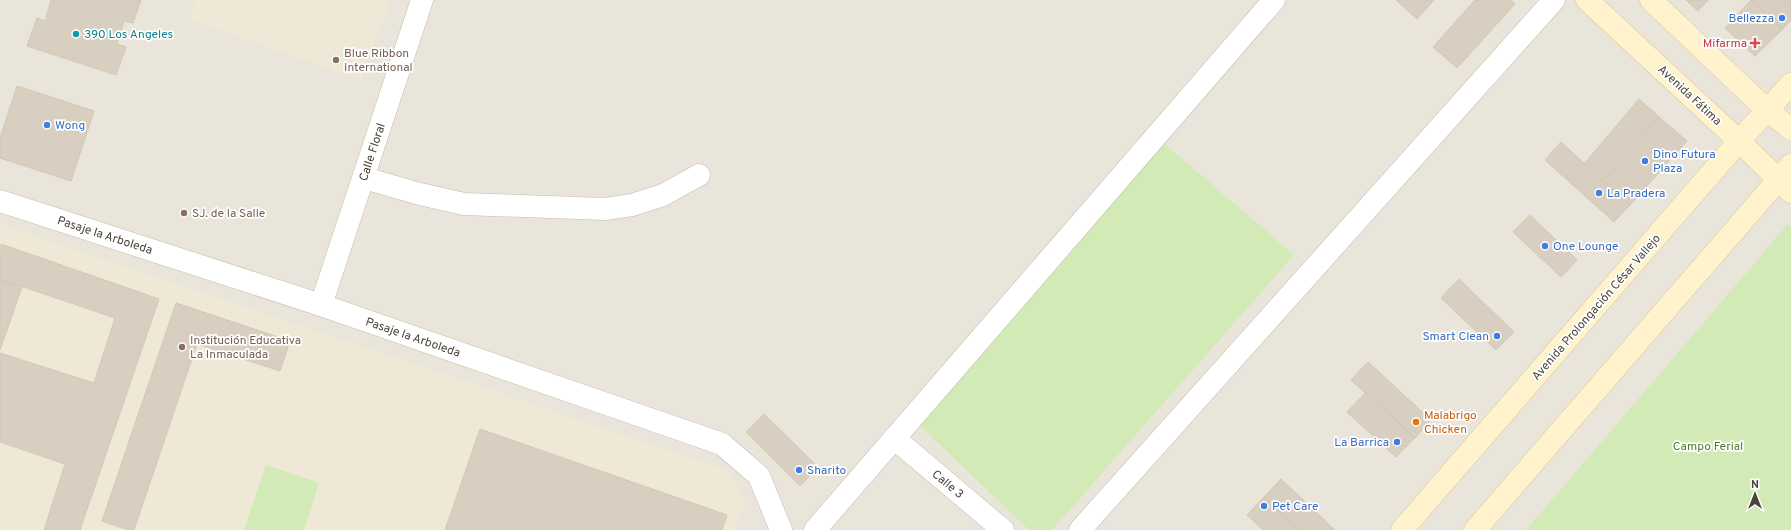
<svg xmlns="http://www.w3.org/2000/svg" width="1791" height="530" viewBox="0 0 1791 530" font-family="Overpass,sans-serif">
<rect width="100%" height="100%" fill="#f6f3ec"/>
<!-- residential -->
<rect fill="#eae5da" x="0" y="0" width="1791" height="530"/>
<!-- education -->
<g fill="#efe8d6">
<path d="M196,0H390L361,80L189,19Z"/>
<path d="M0,224L727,470L746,500L735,530H0Z"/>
</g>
<!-- green -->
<g fill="#d2eab5">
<path d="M1160,140L1294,255L1052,530H1029L913,419Z"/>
<path d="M1788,224L1791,227V530H1526Z"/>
<path d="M266,465L319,483L304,530H244Z"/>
</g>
<!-- building -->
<g fill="#d8cfc1" stroke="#d3c7b4">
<path d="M51,0H141L133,23L124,21L117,44L126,47L116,75L27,46L37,18L45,21Z"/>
<path d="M1396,0H1434L1417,19Z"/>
<path d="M1475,0H1511L1515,4L1457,68L1433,47Z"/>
<path d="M1686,0H1708L1698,11Z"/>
<path d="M1751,0L1783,29L1755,56L1725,28Z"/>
<path d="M1752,0H1791V20L1783,29Z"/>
<path d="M17,86L94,111L71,181L0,158V138Z"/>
<path d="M1639,99L1659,117L1603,181L1584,164Z"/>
<path d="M1659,117L1687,141L1630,205L1603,181Z"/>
<path d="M1561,142L1630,205L1614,222L1545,160Z"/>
<path d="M1530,215L1577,260L1561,277L1513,232Z"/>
<path d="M1,244L159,299L80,530H44L65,464L0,442V353L94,383L115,318L0,279Z"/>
<path d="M0,279L22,287L0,350Z"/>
<path d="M1459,279L1514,332L1496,350L1441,298Z"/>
<path d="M176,303L290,341L280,371L197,344L134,530H128L102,521Z"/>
<path d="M1368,362L1431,420L1415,438L1351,380Z"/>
<path d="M1366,392L1415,438L1396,457L1347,412Z"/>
<path d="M764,414L818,467L800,486L746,432Z"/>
<path d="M480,429L727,515L722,530H445Z"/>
<path d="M1281,479L1335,530H1298L1264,497Z"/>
<path d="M1264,497L1298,530H1263L1247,515Z"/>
</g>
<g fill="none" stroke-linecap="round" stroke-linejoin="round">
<defs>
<g id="street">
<path d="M364,178L420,194L464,204L605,209L632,205L663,195L699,175"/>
<path d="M0,201L321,305L722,444L759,476L781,530"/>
<path d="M321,305L422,0"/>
<path d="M894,438L1003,530"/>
<path d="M815,530L1274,0"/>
<path d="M1080,530L1554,0"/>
</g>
<g id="secondary">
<path d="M1587,0L1739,141L1791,192"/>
<path d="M1651,0L1768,111L1791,129"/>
<path d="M1402,530L1739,141L1791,84"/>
<path d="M1475,530L1791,165"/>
</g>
</defs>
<!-- street casing -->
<use href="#street" stroke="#c2bbae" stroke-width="23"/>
<!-- secondary casing -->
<use href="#secondary" stroke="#d6c79b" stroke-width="23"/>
<!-- street -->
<use href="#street" stroke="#fff" stroke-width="22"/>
<!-- secondary -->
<use href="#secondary" stroke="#fff3cd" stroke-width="22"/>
</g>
<!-- markers -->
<g fill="#3f7fe0" stroke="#fff" stroke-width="1.5">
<circle cx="1782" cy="18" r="4"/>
<circle cx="47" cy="125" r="4"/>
<circle cx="1645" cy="161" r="4"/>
<circle cx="1599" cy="193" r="4"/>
<circle cx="1545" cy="246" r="4"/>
<circle cx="1497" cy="336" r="4"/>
<circle cx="1397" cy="442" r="4"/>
<circle cx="799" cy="470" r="4"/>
<circle cx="1264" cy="506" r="4"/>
</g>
<circle fill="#0f9aa8" stroke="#fff" stroke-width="1.5" cx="76" cy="34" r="4"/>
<path fill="#e0444e" stroke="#fff" stroke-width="1.5" d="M1753 37h4v4h4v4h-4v4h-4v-4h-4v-4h4z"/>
<g fill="#8d6e63" stroke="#fff" stroke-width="1.5">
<circle cx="336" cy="60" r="4"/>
<circle cx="184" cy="213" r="4"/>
<circle cx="182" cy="347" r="4"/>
</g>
<circle fill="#e8710a" stroke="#fff" stroke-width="1.5" cx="1416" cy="422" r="4"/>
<g text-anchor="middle" stroke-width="3.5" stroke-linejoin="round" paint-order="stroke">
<!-- shop labels -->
<g font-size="12" fill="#366cbe" stroke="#fff" text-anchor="start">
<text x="1774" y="22" text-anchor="end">Bellezza</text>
<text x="55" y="129">Wong</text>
<text x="1653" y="158">Dino Futura<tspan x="1653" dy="14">Plaza</tspan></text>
<text x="1607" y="197">La Pradera</text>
<text x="1553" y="250">One Lounge</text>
<text x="1489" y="340" text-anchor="end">Smart Clean</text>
<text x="1389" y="446" text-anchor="end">La Barrica</text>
<text x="807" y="474">Sharito</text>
<text x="1272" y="510">Pet Care</text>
</g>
<!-- culture labels -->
<g font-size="12" fill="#0d838f" stroke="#fff" text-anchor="start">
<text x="84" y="38">390 Los Angeles</text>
</g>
<!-- health labels -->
<g font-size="12" fill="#be3a42" stroke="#fff" text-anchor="end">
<text x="1747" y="47">Mifarma</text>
</g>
<!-- education labels -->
<g font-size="12" fill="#785e54" stroke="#fff" text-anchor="start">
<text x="344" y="57">Blue Ribbon<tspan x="344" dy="14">International</tspan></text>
<text x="192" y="217">SJ. de la Salle</text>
<text x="190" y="344">Institución Educativa<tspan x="190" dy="14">La Inmaculada</tspan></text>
</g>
<!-- street labels -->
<g font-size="12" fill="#4b4439" stroke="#fff">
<text transform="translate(1690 95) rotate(43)" y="4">Avenida Fátima</text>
<text transform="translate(372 152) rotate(-72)" y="4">Calle Floral</text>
<text transform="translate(105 235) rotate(18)" y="4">Pasaje la Arboleda</text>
<text transform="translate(1596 307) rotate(-49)" y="4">Avenida Prolongación César Vallejo</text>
<text transform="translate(413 337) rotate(19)" y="4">Pasaje la Arboleda</text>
<text transform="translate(948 484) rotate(40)" y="4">Calle 3</text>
</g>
<!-- food labels -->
<g font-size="12" fill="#c56008" stroke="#fff" text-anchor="start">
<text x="1424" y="419">Malabrigo<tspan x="1424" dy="14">Chicken</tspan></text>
</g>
<!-- park labels -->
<g font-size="12" fill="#4a7f2a" stroke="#fff">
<text x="1708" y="450">Campo Ferial</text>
</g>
</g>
<!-- north arrow -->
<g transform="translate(1755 494)" stroke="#ffffff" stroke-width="3" paint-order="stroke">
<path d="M0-3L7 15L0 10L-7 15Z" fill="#4b4439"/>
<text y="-6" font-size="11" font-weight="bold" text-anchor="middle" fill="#4b4439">N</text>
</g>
</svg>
